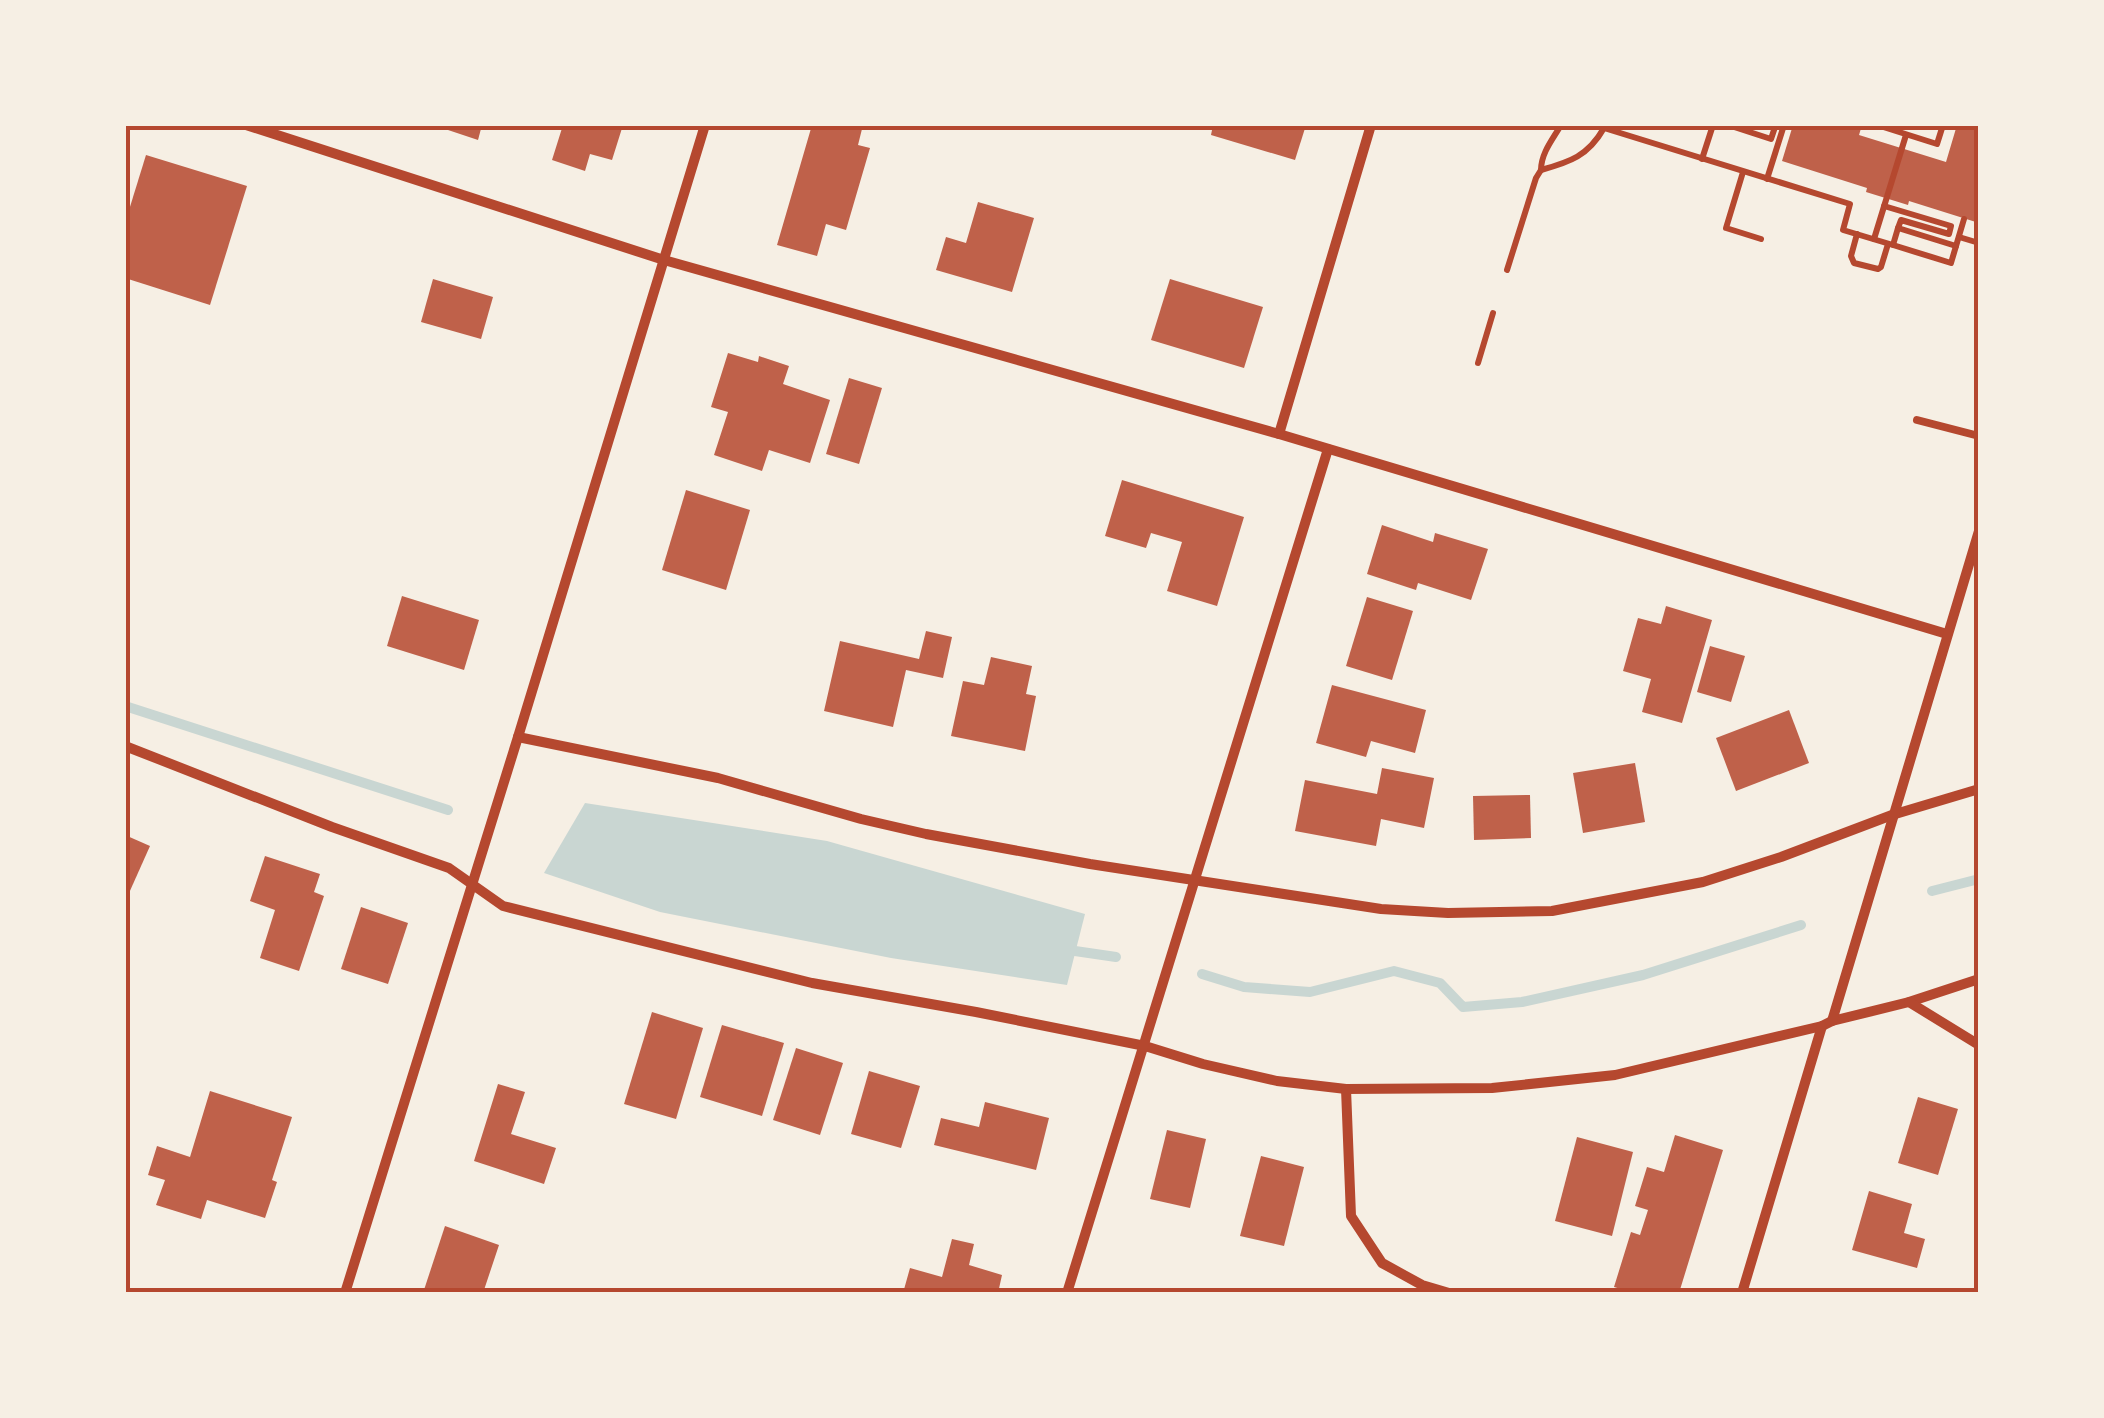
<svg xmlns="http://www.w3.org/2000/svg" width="2104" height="1418" viewBox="0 0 2104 1418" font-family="Montserrat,sans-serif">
<rect width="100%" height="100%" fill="#f6efe4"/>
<!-- water -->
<path fill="#c9d6d2" d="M585,803L827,841L1085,914L1067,985L891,958L660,912L544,873Z"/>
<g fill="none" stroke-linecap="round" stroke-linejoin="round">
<!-- stream -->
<g stroke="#c9d6d2" stroke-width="10">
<path d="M125,706L448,810"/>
<path d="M1932,891L1979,879"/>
<path d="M1075,951L1116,957"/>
<path d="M1202,974L1244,987L1310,992L1394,971L1440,983L1463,1007L1522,1002L1643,975L1801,925"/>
</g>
</g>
<!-- building -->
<g fill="#bf614a">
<path d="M433,125H482L478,140Z"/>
<path d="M563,125H623L612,160L590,154L585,171L552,160Z"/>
<path d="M812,125H863L858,145L870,148L846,230L826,224L817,256L777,245Z"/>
<path d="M1213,125H1306L1295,160L1211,135Z"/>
<path d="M1793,125H1862L1859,135L1946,162L1957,125H1979V223L1909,201L1908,205L1866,192L1867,188L1782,161Z"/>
<path d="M146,155L247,186L210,305L125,278V223Z"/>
<path d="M978,202L1034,218L1012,292L936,270L946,237L966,243Z"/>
<path d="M433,279L493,297L481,339L421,322Z"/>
<path d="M1170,279L1263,307L1244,368L1151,340Z"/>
<path d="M728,353L758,362L759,356L789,366L783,384L830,400L810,463L769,450L762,471L714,455L728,412L711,407Z"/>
<path d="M849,378L882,388L859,464L826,454Z"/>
<path d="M1122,480L1244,517L1217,606L1167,591L1182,542L1151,533L1146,548L1105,536Z"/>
<path d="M686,490L750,510L726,590L662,570Z"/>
<path d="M1382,525L1433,542L1435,533L1488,549L1471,600L1418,583L1416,590L1367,574Z"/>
<path d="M402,596L479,620L464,670L387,646Z"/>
<path d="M1367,597L1413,611L1392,680L1346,666Z"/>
<path d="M1666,606L1712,620L1682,723L1642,712L1651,679L1623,671L1638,618L1661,624Z"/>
<path d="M926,631L952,637L943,678L906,670L893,727L824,711L840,641L919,659Z"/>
<path d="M1710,646L1745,656L1731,702L1697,692Z"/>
<path d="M991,657L1032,666L1026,694L1036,696L1025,751L951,736L963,681L984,685Z"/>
<path d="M1332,685L1426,710L1415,753L1371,741L1366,757L1316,743Z"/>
<path d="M1789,710L1809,763L1736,791L1716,738Z"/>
<path d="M1635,763L1645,822L1583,833L1573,773Z"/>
<path d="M1382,768L1434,778L1424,828L1381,819L1376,846L1295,831L1305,780L1377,794Z"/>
<path d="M1530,795L1531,838L1474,840L1473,796Z"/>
<path d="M125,835L150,846L125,902Z"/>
<path d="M265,856L320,874L314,892L324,896L299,971L260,958L275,910L250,901Z"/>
<path d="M361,907L408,923L388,984L341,969Z"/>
<path d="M652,1012L703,1028L676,1119L624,1104Z"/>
<path d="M722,1025L784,1043L762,1116L700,1097Z"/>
<path d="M796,1048L843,1063L820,1135L773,1120Z"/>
<path d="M869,1071L920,1086L901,1148L851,1134Z"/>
<path d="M498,1084L525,1092L511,1134L556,1148L544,1184L474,1161Z"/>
<path d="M210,1091L292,1117L272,1180L277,1182L265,1218L207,1200L201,1219L156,1205L165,1180L148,1175L157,1146L190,1157Z"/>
<path d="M1918,1097L1958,1109L1938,1175L1898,1163Z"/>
<path d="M985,1102L1049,1118L1036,1170L934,1145L941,1118L979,1127Z"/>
<path d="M1167,1130L1206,1139L1190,1208L1150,1199Z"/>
<path d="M1675,1135L1723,1150L1679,1293H1634L1614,1287L1631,1232L1640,1235L1648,1210L1635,1206L1647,1167L1664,1172Z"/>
<path d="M1577,1137L1633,1152L1612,1236L1555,1221Z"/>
<path d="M1261,1156L1304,1167L1284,1246L1240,1236Z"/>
<path d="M1869,1191L1912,1204L1904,1233L1925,1239L1917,1268L1852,1250Z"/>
<path d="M445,1226L499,1245L483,1293H423Z"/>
<path d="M952,1239L974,1244L969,1265L1002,1275L998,1293H903L910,1268L942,1277Z"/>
</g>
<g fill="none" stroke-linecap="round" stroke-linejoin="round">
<!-- path -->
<g stroke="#b5482f" stroke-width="6">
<path d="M1561,125C1553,139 1541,153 1541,170C1570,162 1588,156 1604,128"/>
<path d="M1603,125L1604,128L1850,204L1843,230L1893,245L1898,228L1956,246"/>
<path d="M1728,125L1771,139L1775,127L1769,125"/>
<path d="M1877,125L1937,144L1943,125"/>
<path d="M1702,159L1713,125"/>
<path d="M1743,172L1726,228L1761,239"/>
<path d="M1767,179L1784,125"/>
<path d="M1884,206L1951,226L1949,234L1901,220L1898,228"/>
<path d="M1857,234L1851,256L1854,263L1878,269L1881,267L1888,244"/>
<path d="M1959,237L1979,243"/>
<path d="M1874,239L1906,135"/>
<path d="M1893,245L1951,263L1964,219"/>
<path d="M1507,270L1536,178L1541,170"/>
<path d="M1478,363L1493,313"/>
</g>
<!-- service -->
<path stroke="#b5482f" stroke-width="8" d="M1917,420L1979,436"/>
<!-- minor -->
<g stroke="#b5482f" stroke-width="10">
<path d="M246,125L664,260L1279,434L1947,634"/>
<path d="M1279,434L1371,125"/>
<path d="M518,737L718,778L861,819L926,834L1090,864L1381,909L1448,913L1552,911L1703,882L1781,857L1892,815L1979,789"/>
<path d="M125,746L332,827L449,868L503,906L812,983L976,1012L1145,1046L1203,1064L1277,1081L1346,1089L1492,1088L1615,1075L1822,1026L1832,1021L1909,1002L1979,979"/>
<path d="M1909,1002L1979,1045"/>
<path d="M1832,1021L1979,531"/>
<path d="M1346,1089L1351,1216L1382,1263L1422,1285L1449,1293"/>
<path d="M345,1293L518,737L705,125"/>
<path d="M1067,1293L1328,449"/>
<path d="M1742,1293L1822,1026"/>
</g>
</g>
<!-- border -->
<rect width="2104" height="1418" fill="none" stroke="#f6efe4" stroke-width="255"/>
<rect x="128" y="128" width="1848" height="1162" fill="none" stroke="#b5482f" stroke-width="4"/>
</svg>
